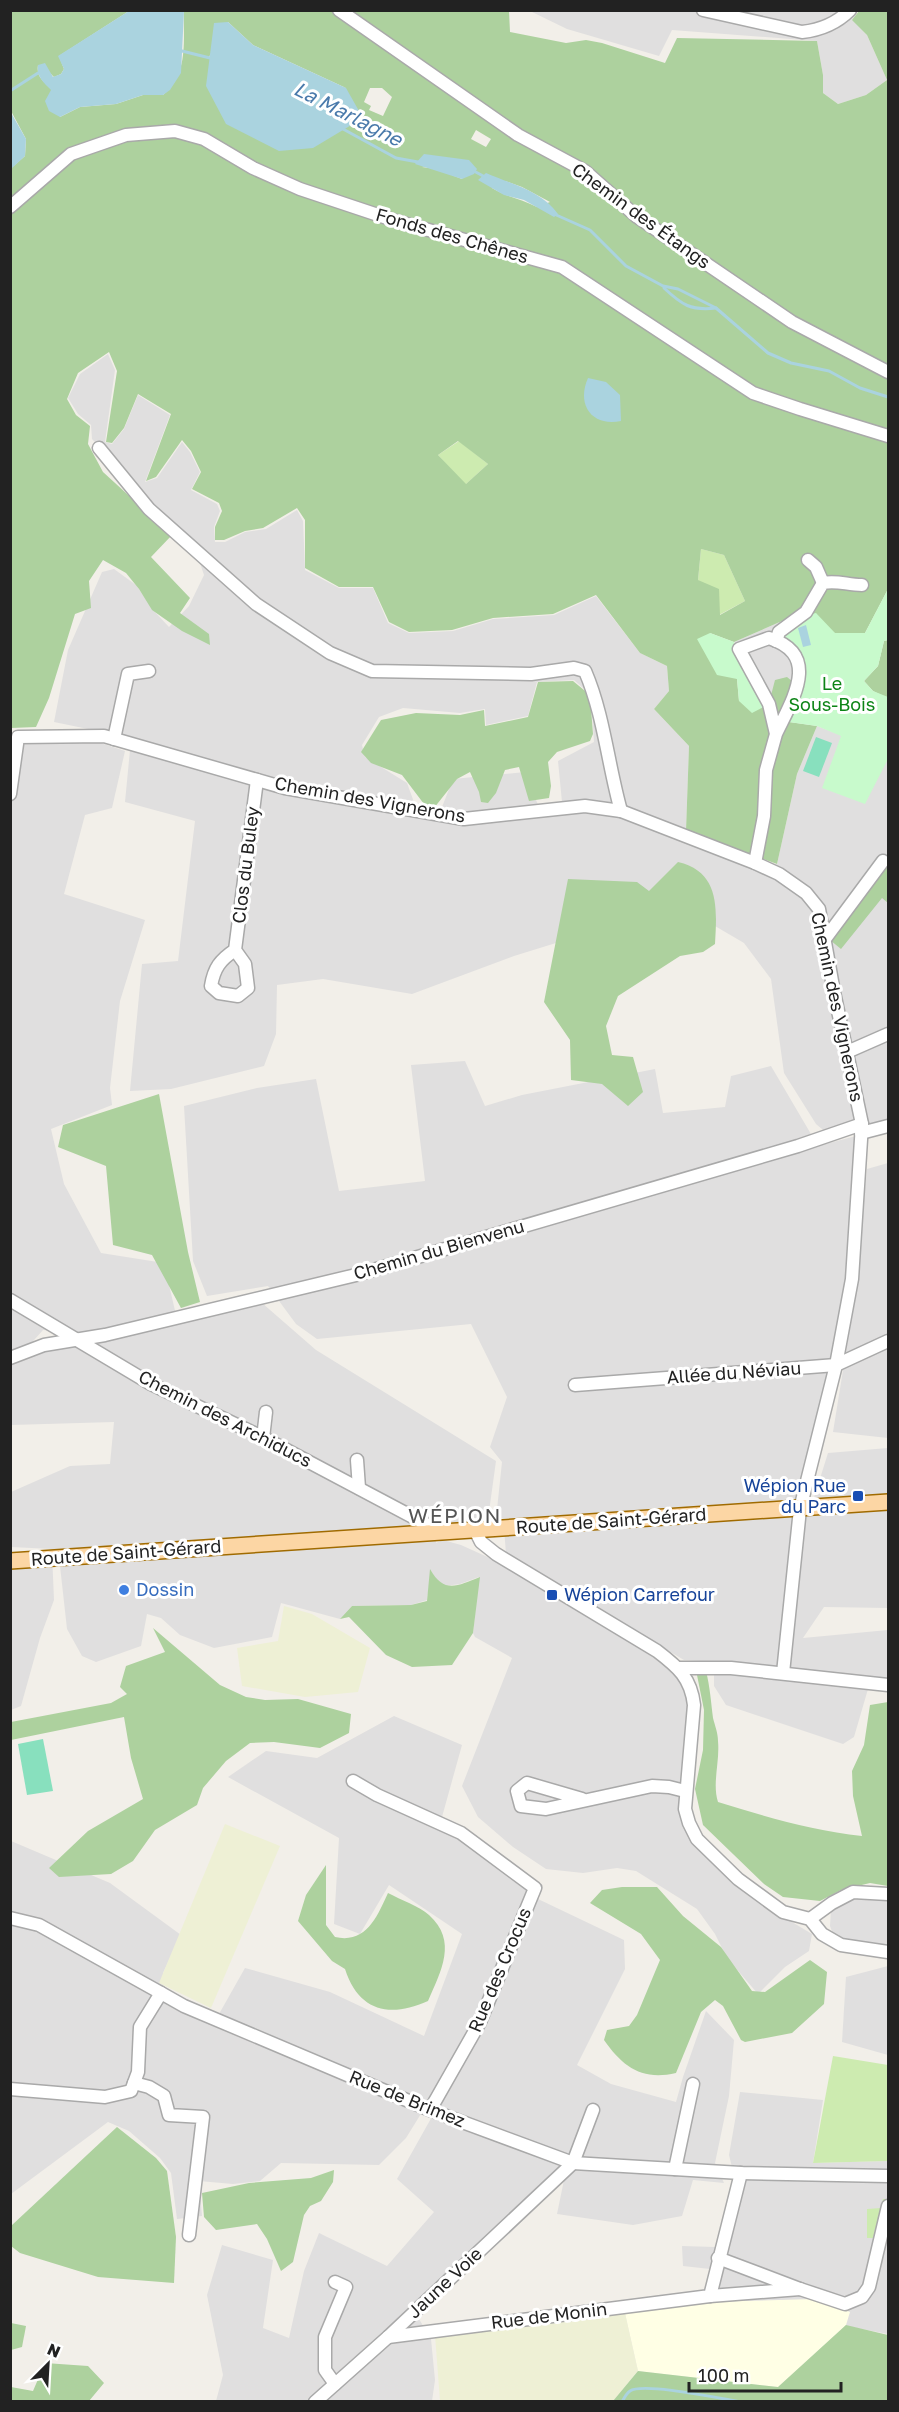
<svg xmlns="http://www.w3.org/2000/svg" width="899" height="2412" viewBox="0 0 899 2412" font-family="'Golos Text',sans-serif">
<rect width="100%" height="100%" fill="#f2efe9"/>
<!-- residential -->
<g fill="#e0dfdf">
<path d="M530,11H858L853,20L867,35L887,80L866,95L838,104L823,93V75L817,41L672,30L659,56L567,29Z"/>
<path d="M108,354L115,370L105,442L112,444L124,429L138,395L170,415L145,482L157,478L182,442L190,452L200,472L191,490L217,504L220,511L214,527L215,542H225L245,532L266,529L297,510L303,521L305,570L339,588H373L388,623L409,633L453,631L493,619L554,615L596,596L640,653L667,666L669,691L654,709L689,746L686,831L639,811L562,802L558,761L594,742L591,695L574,680L537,682L528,716L486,725L485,709L460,713L403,708L379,717L362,745L365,757L407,783L415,805L361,803L260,777L132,738L54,722L68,650L102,572L114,569L136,585L155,612L169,627L189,606L204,575L196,551L92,439L91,425L78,414L68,398L80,374Z"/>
<path d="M782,621L776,640L790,648L798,686L769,704L734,642Z"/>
<path d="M817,726L888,753V1132L864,1131L829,1135L816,1124L784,1073L771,979L744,943L674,902L585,934L514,956L412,994L323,979L277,985L276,1034L264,1066L171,1089L130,1091L142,964L178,961L195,821L125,802L130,750L329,803L428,814L442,807L453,779L525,772L540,810H585L634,821L720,856L768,872L777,864L797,774Z"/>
<path d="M11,740L98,742L125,751L112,808L85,815L64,894L145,920L120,1001L110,1088L112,1105L51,1129L64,1184L101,1253L164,1263L176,1315L85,1334L43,1330L26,1349L11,1354Z"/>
<path d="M465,1061L485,1106L522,1095L655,1069L663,1113L725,1107L731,1076L771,1066L818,1146L856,1136L852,1252L842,1327L800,1501L496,1519L502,1462L490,1447L507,1397L471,1324L317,1339L296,1324L268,1286L207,1296L193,1261L184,1106L257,1088L316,1079L339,1191L425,1181L411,1065Z"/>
<path d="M888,1163V1438L833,1432L854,1302L867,1169Z"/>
<path d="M254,1296L316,1350L496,1461L488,1519L436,1530V1543L443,1540L461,1545L503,1564L668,1664L680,1677L689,1702L683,1775L678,1806L683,1821L777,1913L812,1934L809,1951L785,1967L758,1994L727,1958L715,1934L697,1909L636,1871L617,1868L583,1873L546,1869L513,1847L478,1817L462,1786L512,1658L475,1637L473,1633L479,1577L460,1584L445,1586L437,1581L431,1571L427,1600L411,1605L352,1606L340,1619L281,1603L272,1637L214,1648L180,1635L161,1618L147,1614L141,1646L96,1662L82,1656L67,1629L59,1557L52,1549L11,1547V1492L70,1466L110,1464L114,1422L11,1425V1359L55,1337L96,1344Z"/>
<path d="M888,1448V1608L824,1607L803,1638L888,1630V1691L868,1689L854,1737L843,1744L726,1705L714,1686V1662L684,1660L506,1554L504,1528L812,1504L828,1453Z"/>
<path d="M52,1553L54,1600L40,1638L21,1706L11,1710V1556Z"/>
<path d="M394,1716L462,1745L442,1817L531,1877L538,1891L479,2020L406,2138L379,2165L281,2163L260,2181L233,2184L199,2181L202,2216L177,2219L171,2173L160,2158L129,2131L108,2122L11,2194V1841L110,1883L181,1935L163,1973L164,1990L219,2014L245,1968L330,1992L424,2036L462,1934L389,1885L360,1934L334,1924L339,1838L228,1777L266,1751L317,1758Z"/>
<path d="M875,1895L888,1896V1946L847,1942L833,1934L830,1926L831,1910L845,1899Z"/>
<path d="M538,1899L624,1940L625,1969L577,2065L611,2084L676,2102L683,2077L706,2011L734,2040L729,2096L715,2163L724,2183L693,2180L682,2216L633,2225L557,2214L564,2180L510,2233L416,2314L431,2339L435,2380L432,2401H216L223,2375L207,2295L222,2245L273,2260L263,2328L289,2338L304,2271L319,2233L387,2266L434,2212L397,2179L488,2017Z"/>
<path d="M888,1966V2055L842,2042L846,1977Z"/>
<path d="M740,2092L823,2100L813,2163L888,2161V2334L846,2326L638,2371L705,2301L710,2269L683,2266L682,2246L715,2247L738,2191L729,2155Z"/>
</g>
<!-- education -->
<path fill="#ffffe5" d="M814,2299L850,2312L846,2325L778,2387L638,2371L625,2313L705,2302Z"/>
<!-- farmland -->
<g fill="#eef0d5">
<path d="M284,1606L312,1614L370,1648L358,1692L305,1697L242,1686L237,1648L278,1641Z"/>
<path d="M225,1824L280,1846L211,2008L159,1983Z"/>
<path d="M625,2313L638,2371L613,2401H440L435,2335Z"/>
</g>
<!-- grass -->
<g fill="#cdebb0">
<path d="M459,441L488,464L465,485L438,455Z"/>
<path d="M701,549L724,555L745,601L719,615L698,580Z"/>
<path d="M833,2056L888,2065V2161L813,2163Z"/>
<path d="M883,2199H886L880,2227L875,2229L873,2238H867V2209L881,2208Z"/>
</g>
<!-- forest -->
<g fill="#add19e" fill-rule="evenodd">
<path d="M11,11H129L59,56L64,69L61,74L54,77L47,70L38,65C36,78 44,81 51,89C56,96 58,109 60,117L80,107L116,104L143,95H163C189,74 183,41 184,11H509L510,32L566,43L586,40L602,43L665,63L677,38L817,41L823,75V93L838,104L866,95L887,80L867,35L852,20L859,11H888V589L865,633H835L782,621L734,642L710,633L737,679L739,701L769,703L775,680L787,677L798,686L782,721L817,726L797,774L777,864L686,831L689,746L654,709L669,691L667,666L640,653L596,595L553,614L493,618L452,630L409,632L389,622L373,587H339L305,568V520L297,508L263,528L245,531L224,540H215V527L222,511L219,503L192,489L201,472L191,451L182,440L156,477L146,481L171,414L138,394L124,428L112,443L106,442L117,371L109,352L78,373L67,399L76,415L90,426L88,444L103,472L172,535L151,557L190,598L180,613L209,634L210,645L182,631L152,610L139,589L126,573L103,560L89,581L91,608L75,614L49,698L36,727L11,728L10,169L25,156L26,139L11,111ZM228,22L253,45L346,88L209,57ZM370,88H382L392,97L383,116L369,110L371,106L364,102ZM476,130L491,139L486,147L471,139ZM460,160H469L462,179L436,169L422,167ZM505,181L522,187L550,202L537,207C522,199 506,197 492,188ZM458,441L488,464L466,484L438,455ZM701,549L724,555L745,601L720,615L719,589L698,580Z"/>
<path d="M888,640V697L887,698L873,691L864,681L878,666L884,641Z"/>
<path d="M573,681L590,695L593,734L590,741L557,752L548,762L551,786L549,798L529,801L519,767L505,770L496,793L488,803L481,802L479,792L470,772L457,779L434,808L424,804L402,775L371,763L361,752L381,720L416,713L460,715L484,710L485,726L528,717L538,682Z"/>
<path d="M678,862C720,872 717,908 715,944L703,952L680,956L618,996L606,1026L612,1055L633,1057L643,1092L628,1106L602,1084L571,1080L570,1040L544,1002L568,879L637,882L649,891Z"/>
<path d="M888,864V903L882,898L841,949L830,940Z"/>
<path d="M159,1094L188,1252L200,1302L181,1308L152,1255L113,1245L106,1166L58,1147L63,1125Z"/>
<path d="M430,1569C444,1594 457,1586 480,1577L473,1633L452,1665L412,1667L386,1655L349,1617L340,1619L352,1606L411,1605L427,1601Z"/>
<path d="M153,1628L220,1685L246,1697L265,1700L298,1699L351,1714L349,1733L320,1748L274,1742L250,1743L226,1761L203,1788L197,1805L155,1830L133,1861L111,1874L59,1877L49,1868L88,1831L143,1799L131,1758L124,1717L11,1740V1722L111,1703L127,1694L120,1687L126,1666L165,1652Z"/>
<path d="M706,1671C710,1687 711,1702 713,1718C715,1726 718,1733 718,1741C720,1762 712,1783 718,1802C766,1817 813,1831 862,1836L853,1796L852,1771L864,1745L870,1705L888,1702V1886L870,1883L841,1890L820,1901L783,1897L764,1884L703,1825L695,1789L703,1750L704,1710L697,1675Z"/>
<path d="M326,1865V1925L335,1937C366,1944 377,1917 388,1893C401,1900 419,1906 429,1915C458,1941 441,1971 428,2001C390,2018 359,2012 345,1969L332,1961L298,1921L306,1895Z"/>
<path d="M622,1887H657L683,1916L721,1947L752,1991L765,1992L810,1960L827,1972L824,2004L792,2033L745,2042L741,2040L723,2006L715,2000L701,2012L676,2073C642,2081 623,2067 604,2040L607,2030L629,2026L637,2015L660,1960L641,1934L590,1903L602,1890Z"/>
<path d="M117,2127L156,2158L167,2171L176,2237L174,2283L98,2277L20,2253L11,2246V2226Z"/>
<path d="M334,2170L333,2182L321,2201L310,2206L304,2215L293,2262L281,2271L267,2239L257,2224L216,2230L204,2217L202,2193L249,2183L311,2178Z"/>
<path d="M11,2323L26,2326L22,2347L11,2350Z"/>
<path d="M846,2325L888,2335V2401H613L638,2371L778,2387Z"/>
<path d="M45,2363L88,2366L104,2383L89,2401H11V2387L33,2391Z"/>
</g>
<!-- park -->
<g fill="#c8facc">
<path d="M888,589V640L884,641L878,666L864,681L873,691L888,697V759L865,804L822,788L841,736L817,726L782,721L800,666L776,641L782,621L816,613L835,633H865Z"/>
<path d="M710,633L734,642L769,704L752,713L739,701L737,679L717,675L697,639Z"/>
</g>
<!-- pitch -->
<g fill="#88e0be">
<path d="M816,737L832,743L819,777L803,771Z"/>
<path d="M43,1739L53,1791L27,1795L18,1744Z"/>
</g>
<!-- water -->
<g fill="#aad3df">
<path d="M129,11H184L181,73L170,90L163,95H143L116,104L80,107L60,117L49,111L45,101L51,90C44,83 36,76 38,65L45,63L53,77L61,74L64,69L58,56Z"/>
<path d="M228,22L253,45L346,88L359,111L353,124L313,148L279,151L226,124L206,86L214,23Z"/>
<path d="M10,111L26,139L25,156L11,169Z"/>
<path d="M424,154L469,160L477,169L474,174L462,179L415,164Z"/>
<path d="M486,173C511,184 542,191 558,214L554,217L524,200L504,195L478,180Z"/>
<path d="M588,378L606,382L620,395L621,421C592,427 576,405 588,378Z"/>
<path d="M806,625L811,645L803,647L798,628Z"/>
</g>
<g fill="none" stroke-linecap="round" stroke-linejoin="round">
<!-- stream -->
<g stroke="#aad3df" stroke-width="3">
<path d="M182,51L210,58"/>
<path d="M10,91L38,73"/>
<path d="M343,129L396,158L418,162"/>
<path d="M472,170L485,177"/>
<path d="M554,214L590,230L626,266L663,286L678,289L716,308L768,353L791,363L829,371L860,388L888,397"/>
<path d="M664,288C682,305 691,311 716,308"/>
<path d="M622,2402C624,2398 627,2393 630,2391C643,2382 723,2399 742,2402"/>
</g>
<defs>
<g id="minor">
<path d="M339,10L518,135L585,171L636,216L792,322L888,372"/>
<path d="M703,10L802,32C821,30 836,24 850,10"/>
<path d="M10,207L71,154L126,135L175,131L204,139L253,168L300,189L396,221L562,267L753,393L800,409L888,436"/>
<path d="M99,448L149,509L256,604L330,653L372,671L531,674L574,668L585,671C604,715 608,765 621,811"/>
<path d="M808,560L816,567L823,583"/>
<path d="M776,641L779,632L806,612L823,583C837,580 847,585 862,585"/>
<path d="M114,739L128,674L149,671"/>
<path d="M10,794L18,737L104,736L285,788L464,819L585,806L621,811L755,863L779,874L806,893L819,909L834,992L862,1124L852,1279L836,1365L800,1509L783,1673"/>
<path d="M755,863L764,816L766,770L776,734L769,704L739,649L769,638C822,655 792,700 776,734"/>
<path d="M825,939L883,861"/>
<path d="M235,950C220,960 214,968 211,986L219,993L238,996L248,988L245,964L235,950L257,780"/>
<path d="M847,1052L888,1034"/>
<path d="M861,1133L888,1126"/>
<path d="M10,1300L151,1384L260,1436L441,1532"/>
<path d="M10,1358L44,1345L105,1335L356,1275L798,1146L862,1124"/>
<path d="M575,1385L836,1365L888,1341"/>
<path d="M263,1438L266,1412"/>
<path d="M357,1460L359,1488"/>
<path d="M475,1530L481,1542L496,1554L657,1651C678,1667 691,1678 694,1705L685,1809L689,1823L697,1839L738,1879L783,1912L810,1919L822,1934L841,1945L888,1952"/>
<path d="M679,1668H731L888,1685"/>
<path d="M353,1781L377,1795L461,1833L535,1888L480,2022L430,2110"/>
<path d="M582,1799L527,1783L517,1791L521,1806L546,1809L652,1786L669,1787L685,1791"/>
<path d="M10,1918L39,1925L161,1993"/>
<path d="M810,1919L832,1903L853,1892L888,1894"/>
<path d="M134,2083L149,2087L164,2096L169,2115L203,2117L189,2235"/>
<path d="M10,2089L105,2097L131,2091L138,2072L140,2027L161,1993L184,2006L430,2110L573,2163L741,2173L888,2176"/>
<path d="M675,2169L693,2084"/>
<path d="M335,2282L346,2287L325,2337V2370L335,2384"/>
<path d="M800,2289L845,2304L862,2297L869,2287L888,2206"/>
<path d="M710,2296L800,2289L718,2258"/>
<path d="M388,2337L710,2296L741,2173"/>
<path d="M315,2402L388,2337L573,2163L593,2110"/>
</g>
<path id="major" d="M10,1561L888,1502"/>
</defs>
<!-- minor casing -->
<use href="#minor" stroke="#a9a9a9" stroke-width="15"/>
<!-- major casing -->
<use href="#major" stroke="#a06b00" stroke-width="18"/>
<!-- minor -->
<use href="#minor" stroke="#fff" stroke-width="12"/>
<!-- major -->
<use href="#major" stroke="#fcd6a4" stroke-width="15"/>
</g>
<!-- markers -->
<g fill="#1a4fb4" stroke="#fff" stroke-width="2">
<rect x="852" y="1490" width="12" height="12" rx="3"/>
<rect x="546" y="1589" width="12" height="12" rx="3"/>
</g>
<circle fill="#3f7fe0" stroke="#fff" stroke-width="2" cx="124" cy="1590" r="6"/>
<g text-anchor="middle" stroke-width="6" stroke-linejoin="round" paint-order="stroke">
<!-- street labels -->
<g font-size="18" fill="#222" stroke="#fff">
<text transform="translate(641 216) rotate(36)" y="6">Chemin des Étangs</text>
<text transform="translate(452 236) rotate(16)" y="6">Fonds des Chênes</text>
<text transform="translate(370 800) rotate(10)" y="6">Chemin des Vignerons</text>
<text transform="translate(246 865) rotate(-83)" y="6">Clos du Buley</text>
<text transform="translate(837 1007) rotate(78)" y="6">Chemin des Vignerons</text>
<text transform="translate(439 1250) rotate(-16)" y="6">Chemin du Bienvenu</text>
<text transform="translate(734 1373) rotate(-4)" y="6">Allée du Néviau</text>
<text transform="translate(225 1419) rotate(27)" y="6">Chemin des Archiducs</text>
<text transform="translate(611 1521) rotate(-4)" y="6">Route de Saint-Gérard</text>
<text transform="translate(126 1553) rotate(-4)" y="6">Route de Saint-Gérard</text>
<text transform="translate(500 1970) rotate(-67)" y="6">Rue des Crocus</text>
<text transform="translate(407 2099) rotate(22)" y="6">Rue de Brimez</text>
<text transform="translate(445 2283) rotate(-43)" y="6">Jaune Voie</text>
<text transform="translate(549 2316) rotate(-7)" y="6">Rue de Monin</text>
</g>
<!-- park labels -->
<g font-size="18" fill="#0c8416" stroke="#fff">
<text x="832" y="690">Le<tspan x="832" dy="21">Sous-Bois</tspan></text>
</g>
<!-- transit labels -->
<g font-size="18" fill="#164399" stroke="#fff" text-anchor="end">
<text x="846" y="1492">Wépion Rue<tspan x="846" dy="21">du Parc</tspan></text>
<text x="564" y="1601" text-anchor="start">Wépion Carrefour</text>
</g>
<!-- shop labels -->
<g font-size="18" fill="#366cbe" stroke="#fff" text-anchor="start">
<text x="136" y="1596">Dossin</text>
</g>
<!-- water labels -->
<g font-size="20" font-style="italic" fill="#4a7aab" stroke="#fff">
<text transform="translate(348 114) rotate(27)" y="7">La Marlagne</text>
</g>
<!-- quarter labels -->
<g font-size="21" letter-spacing="1.5" fill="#555" stroke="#fff">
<text x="455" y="1523">WÉPION</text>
</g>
</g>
<!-- border -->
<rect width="899" height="2412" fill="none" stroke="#222222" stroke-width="24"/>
<!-- north arrow -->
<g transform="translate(48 2364) rotate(24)" stroke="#ffffff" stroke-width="4.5" paint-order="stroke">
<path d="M0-4.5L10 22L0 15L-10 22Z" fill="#222222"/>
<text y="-9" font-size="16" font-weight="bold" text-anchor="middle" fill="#222222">N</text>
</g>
<!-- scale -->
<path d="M689 2382v9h152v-9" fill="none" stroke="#222222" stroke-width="3"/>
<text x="698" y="2382" font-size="18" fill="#222222" stroke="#ffffff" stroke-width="4.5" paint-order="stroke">100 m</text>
</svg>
